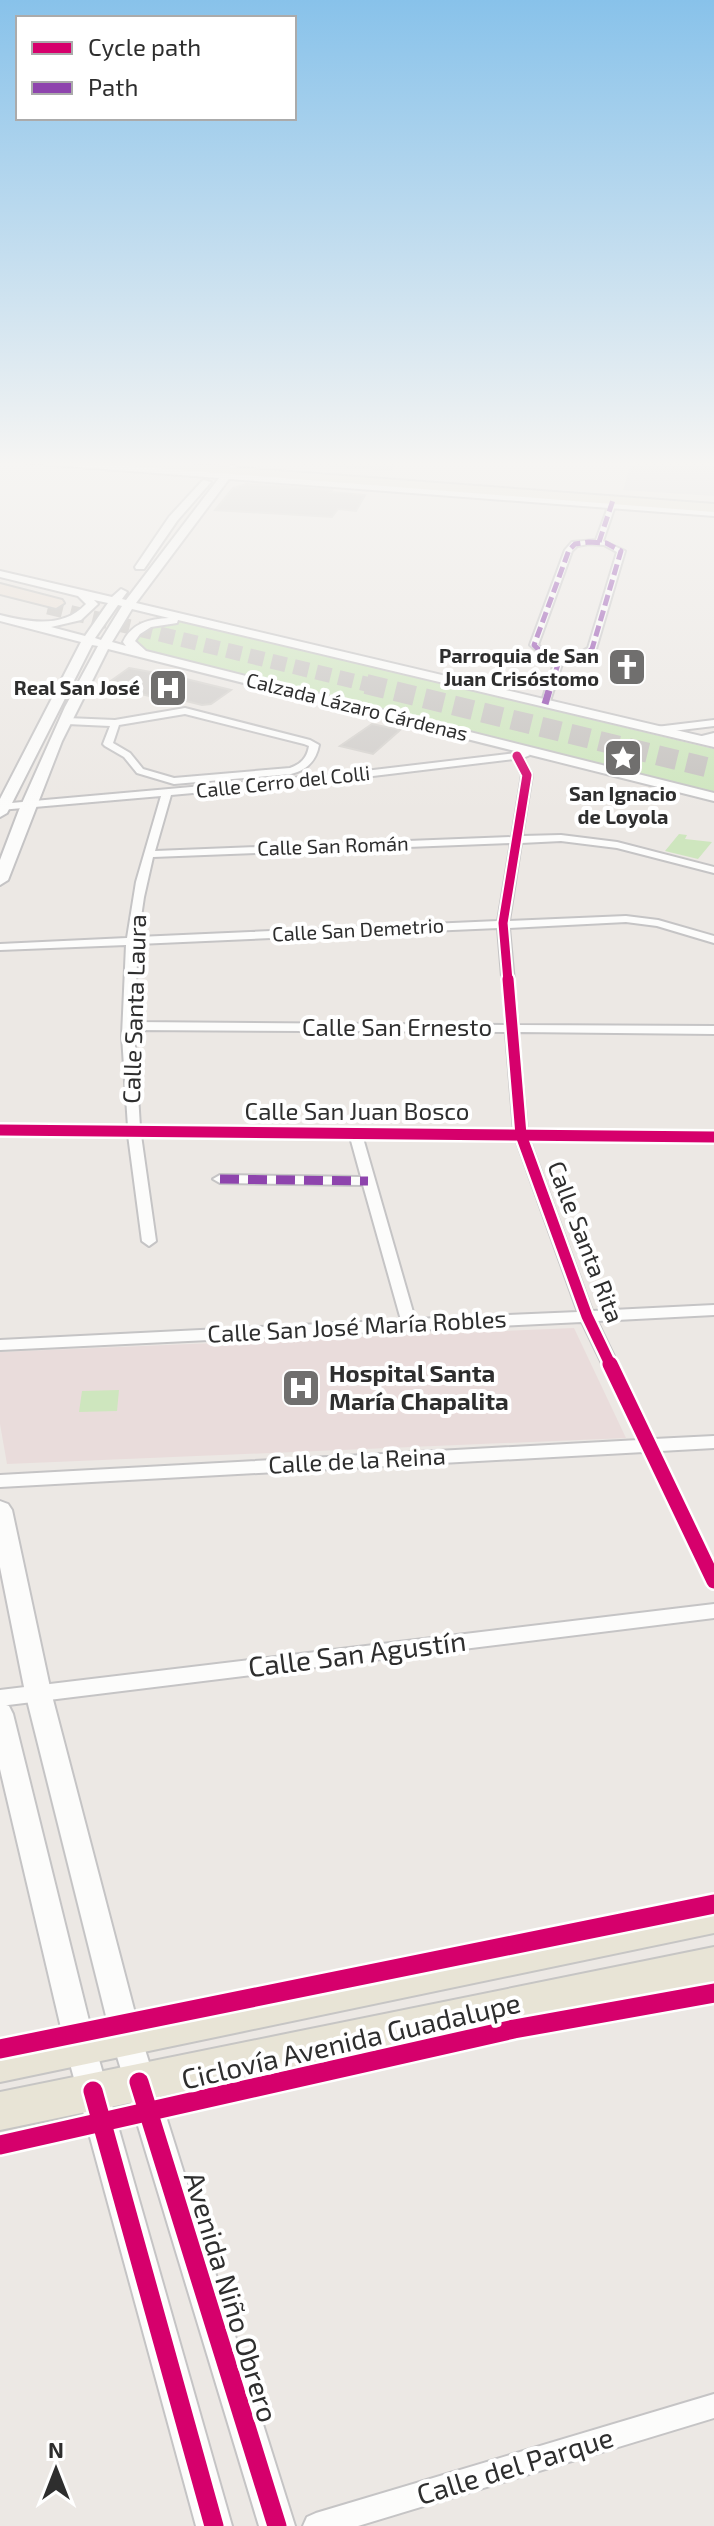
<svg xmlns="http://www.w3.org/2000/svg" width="714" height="2526" viewBox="0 0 714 2526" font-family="'Exo 2',sans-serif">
<rect width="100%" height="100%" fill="#ece8e4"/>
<!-- industrial -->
<g fill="#dcd9db">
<path d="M233,460H399L391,471Z"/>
<path d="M632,460H714V496L623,490Z"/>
</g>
<!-- medical -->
<path fill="#e9dcdb" d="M574,1328L626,1438L7,1464L0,1424V1352Z"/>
<!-- green -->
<g fill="#cee6be">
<path d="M172,622H186L714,749V793L140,649L132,644C141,623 151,625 172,622Z"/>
<path d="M679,834L687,835L685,839L712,842L698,859L665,851Z"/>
<path d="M119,1390L117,1411L79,1412L82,1391Z"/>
</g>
<!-- building -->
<g fill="#d1cecb" stroke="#d7d4d0" stroke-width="2">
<path d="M246,484L332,490L330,492L365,495L356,511L338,509L332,517L215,510L233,488Z"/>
<path d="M129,668L178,677L231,690L211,704L202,705L174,698L169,701L105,685Z"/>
<path d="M372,724L400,730L373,754L340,746Z"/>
</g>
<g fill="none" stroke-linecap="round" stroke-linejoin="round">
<!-- highway-tunnel-far1 -->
<path stroke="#c6c3c0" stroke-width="15" stroke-dasharray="15 8" stroke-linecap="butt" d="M48,607L374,686"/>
<!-- highway-tunnel -->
<path stroke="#c6c3c0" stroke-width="20" stroke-dasharray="20 10" stroke-linecap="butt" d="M366,684L714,769"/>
<defs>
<g id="street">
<path d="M611,499L617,500L603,541L625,551L596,649L581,658L563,661L549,704L542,706L541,704L555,660L543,656L530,645L565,550L572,542L596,540ZM589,544L604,545L617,552L588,648C572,659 553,658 538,645L572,551L577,546Z"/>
<path d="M185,708L310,740L319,745C316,761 307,770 291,774L174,784L137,773L124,757L105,746L103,744L110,726L67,724L62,721L67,718L115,720ZM185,714L304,744L309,746C307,758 301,764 290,768L174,778L143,769L130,753L113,743L119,725Z"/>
<path d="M714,720V726L656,733L651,730L656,727Z"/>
<path d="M714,733V739L695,742L690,739Z"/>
<path d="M525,752L530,755L523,758L532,775L522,836L561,835L617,842L714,867V873L617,848L561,841L521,843L509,921L626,916L658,920L714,936V943L657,926L626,922L509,928L518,1025L714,1026V1034L518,1032L527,1131L714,1133V1141L529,1139L592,1311L714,1305V1315L597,1321L654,1439L714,1436V1448L660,1451L714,1564V1588L708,1586L644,1452L0,1487V1475L639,1440L582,1322L0,1350V1340L401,1320L363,1185L220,1183L213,1179L220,1175L361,1177L350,1137L141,1135L156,1241L149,1246L142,1241L128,1135L0,1134V1126L128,1127L122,1036L126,945L0,950V944L127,938L136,882L161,796L0,810V804L348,773ZM514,759L522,775L512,837L155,851L171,795L348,779ZM511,843L498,921L138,937L144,897L153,857ZM498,928L506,1025L134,1022L138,944ZM134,1030L506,1032L514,1131L140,1127ZM363,1138L516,1139L578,1312L415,1319Z"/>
<path d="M714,1604V1618L0,1706V1690Z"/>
<path d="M714,2394V2418L358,2526H303L307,2517L316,2513Z"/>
</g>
<g id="secondary">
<path d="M22,460H61L224,472L232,465L237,468L233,473L714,510V516L229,479L136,603L714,739V747L178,620L177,623L151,627L140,634L135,641L146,651L714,793V801L108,649L62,741L8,880L0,885V860L19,810L65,707L98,646L92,645L7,813L0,817V799L81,642L0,621V615C28,622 63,629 86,604L78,596L0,577V571L112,597L121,589L127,592L122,599L126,600L219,478L27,463ZM94,600L108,603L85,636L51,627L81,620L98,604ZM118,605L122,606L101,640L95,638ZM132,609L169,618C149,619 132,623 123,642L126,646L112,642Z"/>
<path d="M203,480L211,482L177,521L144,569H136L135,567L169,517Z"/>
<path d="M0,1501L8,1504L12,1510L51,1692L142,2040L295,2526H259L112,2040L25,1692L0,1567Z"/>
<path d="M0,1703L9,1706L13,1714L96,2049L232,2526H196L66,2049L0,1769Z"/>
</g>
<g id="primary">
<path d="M25,460H38L32,463Z"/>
<path d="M85,460H132L714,504V512L91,463Z"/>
<path d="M714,1899V1933L0,2082V2046Z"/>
<path d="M714,1947V1981L0,2130V2092Z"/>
</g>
<path id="highway" d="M0,584L62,600L64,603L56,608L0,594Z"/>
</defs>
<!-- street casing -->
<use href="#street" stroke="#c5c4c5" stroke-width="4"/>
<!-- secondary casing -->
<use href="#secondary" stroke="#c5c4c5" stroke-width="4"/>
<!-- primary casing -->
<use href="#primary" stroke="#c6c5c4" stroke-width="4"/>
<!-- highway casing -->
<use href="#highway" stroke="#c6c5c4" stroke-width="4"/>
<!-- street -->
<use href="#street" fill="#fcfcfb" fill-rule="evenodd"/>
<!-- secondary -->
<use href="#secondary" fill="#fcfcfb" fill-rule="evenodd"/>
<!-- primary -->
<use href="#primary" fill="#e8e4d6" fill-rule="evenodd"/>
<!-- highway -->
<use href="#highway" fill="#eadfd6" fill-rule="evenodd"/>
<!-- quiet-far2 -->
<g stroke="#8e44ad" stroke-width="5" stroke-dasharray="11 5" stroke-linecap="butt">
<path d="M589,542L606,543L621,551L592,649C573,662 550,662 534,645L569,550L575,544Z"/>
<path d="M599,542L613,500"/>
<path d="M551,686L560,658"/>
</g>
<!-- quiet-far1 -->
<path stroke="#8e44ad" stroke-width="7" stroke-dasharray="14 7" stroke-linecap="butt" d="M545,704L551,684"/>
<!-- quiet -->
<path stroke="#8e44ad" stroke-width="9" stroke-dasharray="19 9" stroke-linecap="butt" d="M220,1179L368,1181"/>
<defs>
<path id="cycleway-far3" d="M508,981L503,923L527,775L517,756"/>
<g id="cycleway-far2">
<path d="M508,979L521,1135L587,1316L611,1366"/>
<path d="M0,1130L714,1137"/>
</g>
<path id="cycleway-far1" d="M610,1364L714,1581"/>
<g id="cycleway">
<path d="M0,2049L714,1904"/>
<path d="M139,2082L277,2526"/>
<path d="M93,2091L214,2526"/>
<path d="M0,2145L514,2029L714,1993"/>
</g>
</defs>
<!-- cycleway-far3 casing -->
<use href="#cycleway-far3" stroke="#fff" stroke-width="13"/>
<!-- cycleway-far2 casing -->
<use href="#cycleway-far2" stroke="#fff" stroke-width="16"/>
<!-- cycleway-far1 casing -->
<use href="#cycleway-far1" stroke="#fff" stroke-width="20"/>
<!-- cycleway casing -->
<use href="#cycleway" stroke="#fff" stroke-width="24"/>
<!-- cycleway-far3 -->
<use href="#cycleway-far3" stroke="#d6006c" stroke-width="9"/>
<!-- cycleway-far2 -->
<use href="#cycleway-far2" stroke="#d6006c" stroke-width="11"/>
<!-- cycleway-far1 -->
<use href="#cycleway-far1" stroke="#d6006c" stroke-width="15"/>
<!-- cycleway -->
<use href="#cycleway" stroke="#d6006c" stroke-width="19"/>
</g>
<!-- sky -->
<linearGradient id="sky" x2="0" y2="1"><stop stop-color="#88c2ea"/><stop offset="0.57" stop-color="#f6f5f3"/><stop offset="1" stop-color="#f6f5f3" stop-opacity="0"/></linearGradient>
<rect width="714" height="813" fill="url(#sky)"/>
<!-- icons -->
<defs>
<symbol id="church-square" viewBox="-11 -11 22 22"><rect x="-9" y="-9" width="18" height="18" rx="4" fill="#706f6e" stroke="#fff"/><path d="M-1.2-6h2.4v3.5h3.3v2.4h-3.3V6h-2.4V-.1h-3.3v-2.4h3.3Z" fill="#fff"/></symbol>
<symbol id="hospital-square" viewBox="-11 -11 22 22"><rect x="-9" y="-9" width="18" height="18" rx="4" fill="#706f6e" stroke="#fff"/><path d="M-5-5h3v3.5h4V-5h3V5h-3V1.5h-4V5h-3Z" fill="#fff"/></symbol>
<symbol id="sight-square" viewBox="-11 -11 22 22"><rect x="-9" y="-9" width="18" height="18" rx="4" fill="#706f6e" stroke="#fff"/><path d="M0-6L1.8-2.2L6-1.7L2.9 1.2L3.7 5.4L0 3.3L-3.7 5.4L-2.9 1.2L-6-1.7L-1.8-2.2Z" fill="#fff"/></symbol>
</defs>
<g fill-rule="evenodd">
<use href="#church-square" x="605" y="645" width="44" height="44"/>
<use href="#hospital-square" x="146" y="666" width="44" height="44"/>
<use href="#sight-square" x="601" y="736" width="44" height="44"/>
<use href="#hospital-square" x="279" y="1366" width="44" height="44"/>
</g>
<g text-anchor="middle" stroke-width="8" stroke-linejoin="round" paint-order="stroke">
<!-- far-poi labels -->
<g font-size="20" font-weight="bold" fill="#2e2e2e" stroke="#fff" text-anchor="end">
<text x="599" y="663">Parroquia de San<tspan x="599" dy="23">Juan Crisóstomo</tspan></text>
<text x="140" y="695">Real San José</text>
<text x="623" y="801" text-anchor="middle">San Ignacio<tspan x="623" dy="23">de Loyola</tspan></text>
</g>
<!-- far-street labels -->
<g font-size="20" fill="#2e2e2e" stroke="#fff">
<text transform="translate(357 707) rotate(14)" y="7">Calzada Lázaro Cárdenas</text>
<text transform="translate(283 782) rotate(-6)" y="7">Calle Cerro del Colli</text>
<text transform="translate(333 846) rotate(-2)" y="7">Calle San Román</text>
<text transform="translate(358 930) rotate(-3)" y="7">Calle San Demetrio</text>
</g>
<!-- street labels -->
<g font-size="24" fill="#2e2e2e" stroke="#fff">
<text transform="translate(135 1009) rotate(-88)" y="8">Calle Santa Laura</text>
<text x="397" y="1036">Calle San Ernesto</text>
<text x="357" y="1120">Calle San Juan Bosco</text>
<text transform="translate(585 1242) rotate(69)" y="8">Calle Santa Rita</text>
<text transform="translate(357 1327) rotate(-3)" y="8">Calle San José María Robles</text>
<text transform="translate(357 1461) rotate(-3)" y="8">Calle de la Reina</text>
</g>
<!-- poi labels -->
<g font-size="24" font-weight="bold" fill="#2e2e2e" stroke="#fff" text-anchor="start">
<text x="329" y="1382">Hospital Santa<tspan x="329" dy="28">María Chapalita</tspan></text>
</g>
<!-- near-street labels -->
<g font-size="28" fill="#2e2e2e" stroke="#fff">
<text transform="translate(357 1654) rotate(-7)" y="10">Calle San Agustín</text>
<text transform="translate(351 2041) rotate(-13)" y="10">Ciclovía Avenida Guadalupe</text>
<text transform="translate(231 2297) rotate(73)" y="10">Avenida Niño Obrero</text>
<text transform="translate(515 2466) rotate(-17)" y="10">Calle del Parque</text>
</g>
</g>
<!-- legend -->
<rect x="16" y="16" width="280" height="104" fill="#ffffff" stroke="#ababab" stroke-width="2"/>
<rect x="32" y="42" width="40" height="12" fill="#d6006c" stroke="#ababab" stroke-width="2"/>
<text x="88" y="56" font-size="24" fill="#2e2e2e">Cycle path</text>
<rect x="32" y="82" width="40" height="12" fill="#8e44ad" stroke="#ababab" stroke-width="2"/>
<text x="88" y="96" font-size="24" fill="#2e2e2e">Path</text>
<!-- north arrow -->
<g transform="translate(56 2470)" stroke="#ffffff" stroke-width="6" paint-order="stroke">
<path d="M0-6L14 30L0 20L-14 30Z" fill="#2e2e2e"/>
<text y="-12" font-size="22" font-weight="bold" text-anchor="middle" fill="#2e2e2e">N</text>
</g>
</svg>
